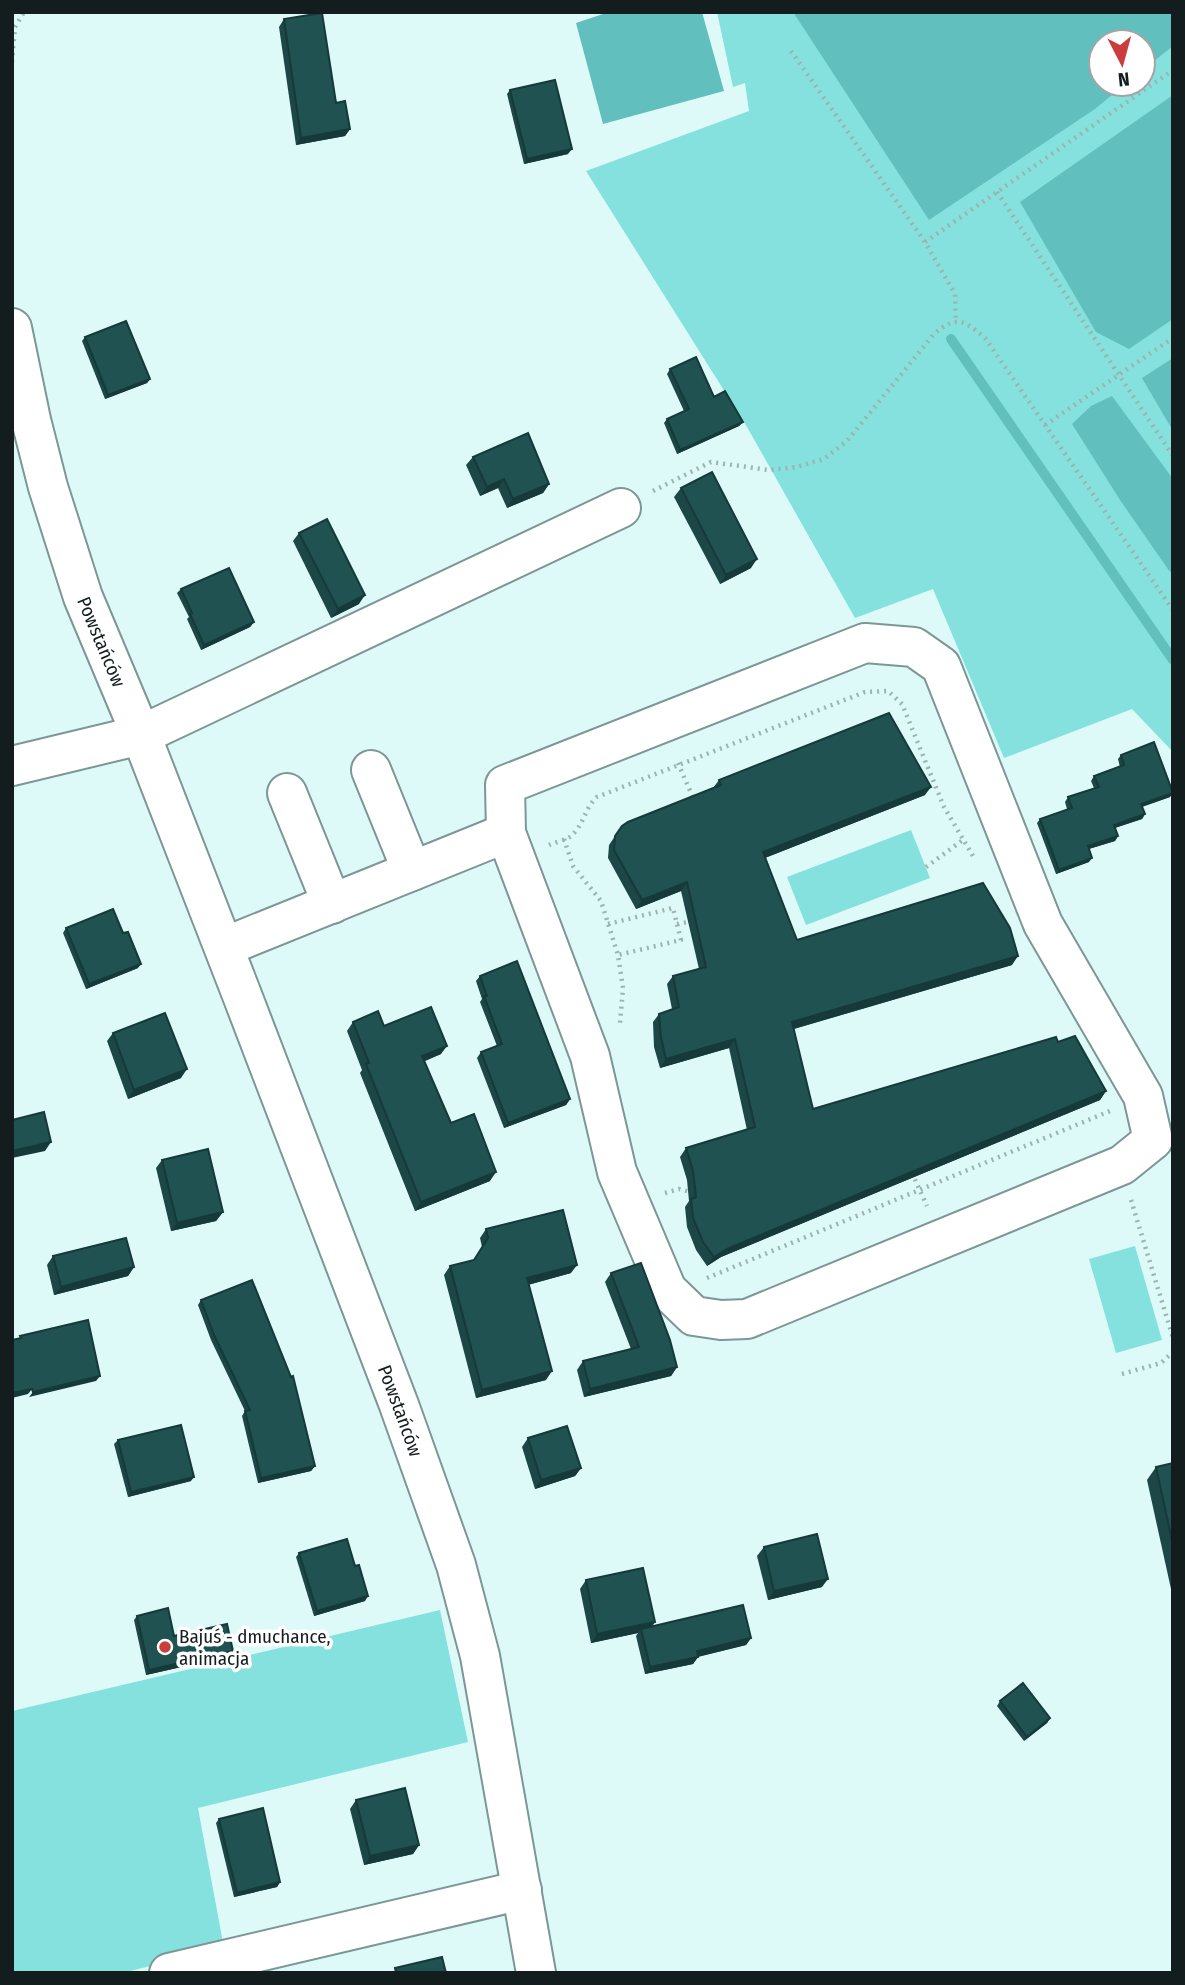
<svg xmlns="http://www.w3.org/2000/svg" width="1185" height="1985" viewBox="0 0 1185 1985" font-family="'Fira Sans Condensed',sans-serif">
<rect width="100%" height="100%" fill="#ddfaf9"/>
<!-- green -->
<g fill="#85e1de" fill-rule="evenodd">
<path d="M717,12H1173V752L1132,709L1004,758L933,589L855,618L747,427L586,171L749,111L745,83L733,87ZM1101,42H1143V84H1101Z"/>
<path d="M911,830L930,878L806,925L787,877Z"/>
<path d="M1135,1246L1162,1340L1116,1353L1089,1259Z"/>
<path d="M440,1610L468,1742L198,1808L224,1948L122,1973H12V1711Z"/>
</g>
<!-- water -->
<g fill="#61c0bd">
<path d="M609,12H702L724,91L603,124L576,23Z"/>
<path d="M793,12H1173V46L1143,70V42H1101V84H1125L1095,109L929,220Z"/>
<path d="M1173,95V319L1129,349L1096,332L1020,202Z"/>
<path d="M1173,358V431L1142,378Z"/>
<path d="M1112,396L1173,479V570L1170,572L1120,500L1072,424L1091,406Z"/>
</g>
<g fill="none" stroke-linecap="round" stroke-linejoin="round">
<!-- stream -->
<path stroke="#61c0bd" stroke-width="10" d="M951,339L1173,660"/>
<defs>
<g id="minor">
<path id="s1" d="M12,328L31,420L48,487L83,597L141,735L242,995L399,1405L456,1565L480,1656L536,1973"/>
<path d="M865,643L914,647L941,666L1043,924L1143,1096L1153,1140L1122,1165L747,1319L721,1320L694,1316L667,1290L617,1172L590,1056L506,833L505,785Z"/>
<path d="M12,766L141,735L621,508"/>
<path d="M371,770L412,871"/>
<path d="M287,793L332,904"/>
<path d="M224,947L506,833"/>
<path d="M169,1973L522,1890"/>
</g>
</defs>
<!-- minor casing -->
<use href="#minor" stroke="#7c9795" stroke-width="42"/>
<!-- path -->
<g stroke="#9cb3b2" stroke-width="4.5" stroke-dasharray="2 5" stroke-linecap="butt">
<path d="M791,51L925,242L955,294L956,322"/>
<path d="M12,62L15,27L24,12"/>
<path d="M997,192L1173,456"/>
<path d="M925,242L1173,70"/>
<path d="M1045,425L1173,338"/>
<path d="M653,491L711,462L769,470L796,467L824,459L847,441L934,334C957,315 964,320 985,338L1173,610"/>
<path d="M678,763L694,800"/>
<path d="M564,839L573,866L601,901L618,955L623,988L620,1023"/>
<path d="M549,845C556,842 566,840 571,836C584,825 584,809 597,797L865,692L888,691L902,704L944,807L973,856"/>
<path d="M926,867L963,840"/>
<path d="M608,924L673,908L681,940L618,955"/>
<path d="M677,924L688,922"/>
<path d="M912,1173L927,1206"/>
<path d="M665,1193L679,1189L694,1193"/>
<path d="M1131,1200L1173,1338"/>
<path d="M707,1278L1110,1111"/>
<path d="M1122,1374L1161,1363L1173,1352"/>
</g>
<!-- minor -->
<use href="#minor" stroke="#fff" stroke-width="38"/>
</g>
<!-- wall -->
<g fill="#1c4746">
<path d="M284,19L336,103L350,129L345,136L296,145L279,27Z"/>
<path d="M510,90L568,154L524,164L507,94Z"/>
<path d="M85,337L150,379L147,383L105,399L82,341Z"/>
<path d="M670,369L714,397L743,422L739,426L677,454L664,423L667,419L684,411L667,374Z"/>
<path d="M473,457L549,484L543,493L507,508L498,488L480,496L466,465Z"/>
<path d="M681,488L751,568L720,584L674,497Z"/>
<path d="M299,533L359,604L331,618L293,541Z"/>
<path d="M181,589L254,622L250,627L201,650L187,619L189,617L177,593Z"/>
<path d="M1121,755L1170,797L1142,807L1145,814L1142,819L1115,828L1118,836L1115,841L1089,849V862L1056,874L1037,823L1040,819L1067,809L1065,802L1068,797L1094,788L1091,781L1094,776L1120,767L1118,759Z"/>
<path d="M719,780L925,795L765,858L797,940L1012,965L794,1029L813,1109L1058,1042L1106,1091L1100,1100L721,1257L707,1266L696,1250L687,1227L685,1207L689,1201L687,1180L680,1157L686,1148L747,1130L729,1048L660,1068L654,1047L653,1022L659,1014L672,1009L667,984L673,976L699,969L681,891L636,909L608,858L609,845L622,826L713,788Z"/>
<path d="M66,928L138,968L86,989L63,933Z"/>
<path d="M480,976L570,1099L566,1105L504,1128L477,1058L481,1052L497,1046L480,1002L482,999L476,981Z"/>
<path d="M353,1022L384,1026L441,1054L424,1061L451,1123L490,1181L415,1211L360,1073L362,1070L347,1031Z"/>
<path d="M113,1033L181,1078L128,1099L107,1041Z"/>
<path d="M162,1160L223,1212L216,1221L171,1231L156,1168Z"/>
<path d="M486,1229L571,1273L528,1285L546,1380L476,1398L444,1275L450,1266L474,1260L482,1247L480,1238Z"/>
<path d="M53,1256L134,1267L128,1276L54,1295L47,1265Z"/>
<path d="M611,1273L677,1367L671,1376L584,1397L577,1370L583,1361L631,1349L605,1282Z"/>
<path d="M201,1300L315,1466L311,1471L258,1483L242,1416L245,1411L211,1340L198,1305Z"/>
<path d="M528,1438L581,1468L575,1476L535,1489L522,1447Z"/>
<path d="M118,1440L191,1481L128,1497L114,1444Z"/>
<path d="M1173,1463V1598L1147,1480L1156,1467Z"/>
<path d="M764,1547L822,1587L768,1600L757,1556Z"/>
<path d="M299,1553L355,1566L365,1601L314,1616L296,1557Z"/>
<path d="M586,1580L655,1622L651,1627L751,1638L746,1645L698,1657L693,1664L645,1674L636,1636L638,1633L591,1643L580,1589Z"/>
<path d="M137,1616L174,1636L230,1656L146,1675L134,1620Z"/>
<path d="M1000,1701L1050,1718L1047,1723L1024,1741L997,1706Z"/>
<path d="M356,1800L419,1845L413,1854L364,1865L350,1809Z"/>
<path d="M219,1819L280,1882L277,1887L234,1897L216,1823Z"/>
</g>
<!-- shaded-wall -->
<g fill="#163939">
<path d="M350,129L345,136L296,145L301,138Z"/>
<path d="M572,149L568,154L524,164L527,159Z"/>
<path d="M150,379L147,383L105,399L108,395Z"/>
<path d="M743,422L739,426L677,454L680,450Z"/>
<path d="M504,479L498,488L480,496L487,487Z"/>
<path d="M549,484L543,493L507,508L513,499Z"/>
<path d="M757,559L751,568L720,584L726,575Z"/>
<path d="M365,595L359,604L331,618L338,609Z"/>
<path d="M254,622L250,627L201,650L204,645Z"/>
<path d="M931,787L925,795L757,861L763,852Z"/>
<path d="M1173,793L1170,797L1138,808L1141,804Z"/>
<path d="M1145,814L1142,819L1111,829L1114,825Z"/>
<path d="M1118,836L1115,841L1085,850L1088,846Z"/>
<path d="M1092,858L1089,862L1056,874L1059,870Z"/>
<path d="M687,882L681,891L636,909L642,900Z"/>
<path d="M1018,956L1012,965L786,1031L792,1022Z"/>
<path d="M141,964L138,968L86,989L89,984Z"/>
<path d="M735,1039L729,1048L660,1068L666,1059Z"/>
<path d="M447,1046L441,1054L416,1065L422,1056Z"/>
<path d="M187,1069L181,1078L128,1099L134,1090Z"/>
<path d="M1106,1091L1100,1100L721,1257L707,1266L714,1257L727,1249Z"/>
<path d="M570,1099L566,1105L504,1128L508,1123Z"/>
<path d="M51,1142L45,1151L12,1158V1151Z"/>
<path d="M496,1172L490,1181L415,1211L421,1202Z"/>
<path d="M223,1212L216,1221L171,1231L177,1223Z"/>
<path d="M577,1265L571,1273L520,1287L527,1278Z"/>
<path d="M134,1267L128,1276L54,1295L61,1287Z"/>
<path d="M677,1367L671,1376L584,1397L590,1389Z"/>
<path d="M552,1371L546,1380L476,1398L482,1390Z"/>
<path d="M100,1376L96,1381L29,1397L33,1392Z"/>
<path d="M32,1389L28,1394L12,1398V1393Z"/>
<path d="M315,1466L311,1471L258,1483L261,1478Z"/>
<path d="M581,1468L575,1476L535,1489L541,1480Z"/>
<path d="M194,1477L191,1481L128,1497L131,1492Z"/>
<path d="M828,1579L822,1587L768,1600L774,1591Z"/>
<path d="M368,1596L365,1601L314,1616L317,1611Z"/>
<path d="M655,1622L649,1631L641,1629L638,1633L591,1643L597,1634Z"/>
<path d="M751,1638L746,1645L696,1657H698L693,1664L645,1674L650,1667L697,1651Z"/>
<path d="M233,1651L230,1656L146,1675L149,1670Z"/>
<path d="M1050,1718L1047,1723L1024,1741L1027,1737Z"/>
<path d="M419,1845L413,1854L364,1865L370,1856Z"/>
<path d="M280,1882L277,1887L234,1897L237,1893Z"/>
</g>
<!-- building -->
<g fill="#205251" stroke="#163939" stroke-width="2">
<path d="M322,13L336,103L345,101L350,129L301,138L284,19Z"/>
<path d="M555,80L572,149L527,159L510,90Z"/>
<path d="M126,321L150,379L108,395L85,337Z"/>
<path d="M696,357L714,397L725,391L743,422L680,450L667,419L689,409L670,369Z"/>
<path d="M528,433L549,484L513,499L504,479L487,487L473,457Z"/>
<path d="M712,472L757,559L726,575L681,488Z"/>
<path d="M327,519L365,595L338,609L299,533Z"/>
<path d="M229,568L254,622L204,645L190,614L192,613L181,589Z"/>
<path d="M889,713L931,787L763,852L797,940L983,883L1010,928L1018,956L792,1022L813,1109L1056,1037L1058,1042L1075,1036L1106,1091L727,1249L714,1257L703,1242L693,1218L691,1199L696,1197L693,1171L686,1148L755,1127L735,1039L666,1059L661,1038L659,1014L679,1007L673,976L706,967L687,882L642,900L614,850L615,836L622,826L628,822L721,785L719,780Z"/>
<path d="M1154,742L1173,793L1141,804L1145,814L1114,825L1118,836L1088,846L1092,858L1059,870L1040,819L1072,808L1068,797L1099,787L1094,776L1124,765L1121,755Z"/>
<path d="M113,909L123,933L128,932L141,964L89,984L66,928Z"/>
<path d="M517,961L570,1099L508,1123L481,1052L502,1044L484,996H487L480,976Z"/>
<path d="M431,1007L447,1046L422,1056L451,1123L474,1114L496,1172L421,1202L366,1064L369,1063L353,1022L378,1011L384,1026Z"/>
<path d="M165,1013L187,1069L134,1090L113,1033Z"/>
<path d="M44,1112L51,1142L12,1151V1120Z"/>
<path d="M208,1149L223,1212L177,1223L162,1160Z"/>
<path d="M563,1210L577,1265L527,1278L552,1371L482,1390L450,1266L474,1260L488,1238L486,1229Z"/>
<path d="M126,1238L134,1267L61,1287L53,1256Z"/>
<path d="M641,1263L670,1340L677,1367L590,1389L583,1361L639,1347L611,1273Z"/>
<path d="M252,1280L291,1377L293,1376L315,1466L261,1478L245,1411L250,1410L214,1335L201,1300Z"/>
<path d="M88,1320L100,1376L33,1392L32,1389L12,1393V1340L21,1338L20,1336Z"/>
<path d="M181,1425L194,1477L131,1492L118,1440Z"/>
<path d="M567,1426L581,1468L541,1480L528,1438Z"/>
<path d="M1173,1463V1545L1156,1467Z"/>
<path d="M817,1534L828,1579L774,1591L764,1547Z"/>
<path d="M347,1539L355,1566L359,1565L368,1596L317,1611L299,1553Z"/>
<path d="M643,1568L655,1622L597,1634L586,1580Z"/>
<path d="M743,1605L751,1638L697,1651L698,1657L650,1667L641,1629Z"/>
<path d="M168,1608L174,1636L227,1624L233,1651L149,1670L137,1616Z"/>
<path d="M1023,1683L1050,1718L1027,1737L1000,1701Z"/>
<path d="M405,1788L419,1845L370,1856L356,1800Z"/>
<path d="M263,1808L280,1882L237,1893L219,1819Z"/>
<path d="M442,1957L446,1973H396L395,1968Z"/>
</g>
<!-- markers -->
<circle fill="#cb3c3d" stroke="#fff" stroke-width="2.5" cx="165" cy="1647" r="7"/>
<g text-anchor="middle" stroke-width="7" stroke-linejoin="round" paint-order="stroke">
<!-- street labels -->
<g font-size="19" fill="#131d1d" stroke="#fff">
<text dy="7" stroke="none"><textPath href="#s1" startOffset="327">Powstańców</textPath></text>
<text dy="7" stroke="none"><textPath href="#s1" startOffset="1152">Powstańców</textPath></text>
</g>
<!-- poi labels -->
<g font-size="19" fill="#131d1d" stroke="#fff" text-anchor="start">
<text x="179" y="1643">Bajuś - dmuchance,<tspan x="179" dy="22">animacja</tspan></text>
</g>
</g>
<!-- border -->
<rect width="1185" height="1985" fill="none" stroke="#131d1d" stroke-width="28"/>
<!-- north arrow -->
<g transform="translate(1122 63) rotate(174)"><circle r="33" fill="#ffffff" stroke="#a1a5a5" stroke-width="2"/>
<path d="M0-5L12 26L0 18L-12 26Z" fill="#cb3c3d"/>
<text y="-10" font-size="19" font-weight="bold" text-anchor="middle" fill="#131d1d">N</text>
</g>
</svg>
